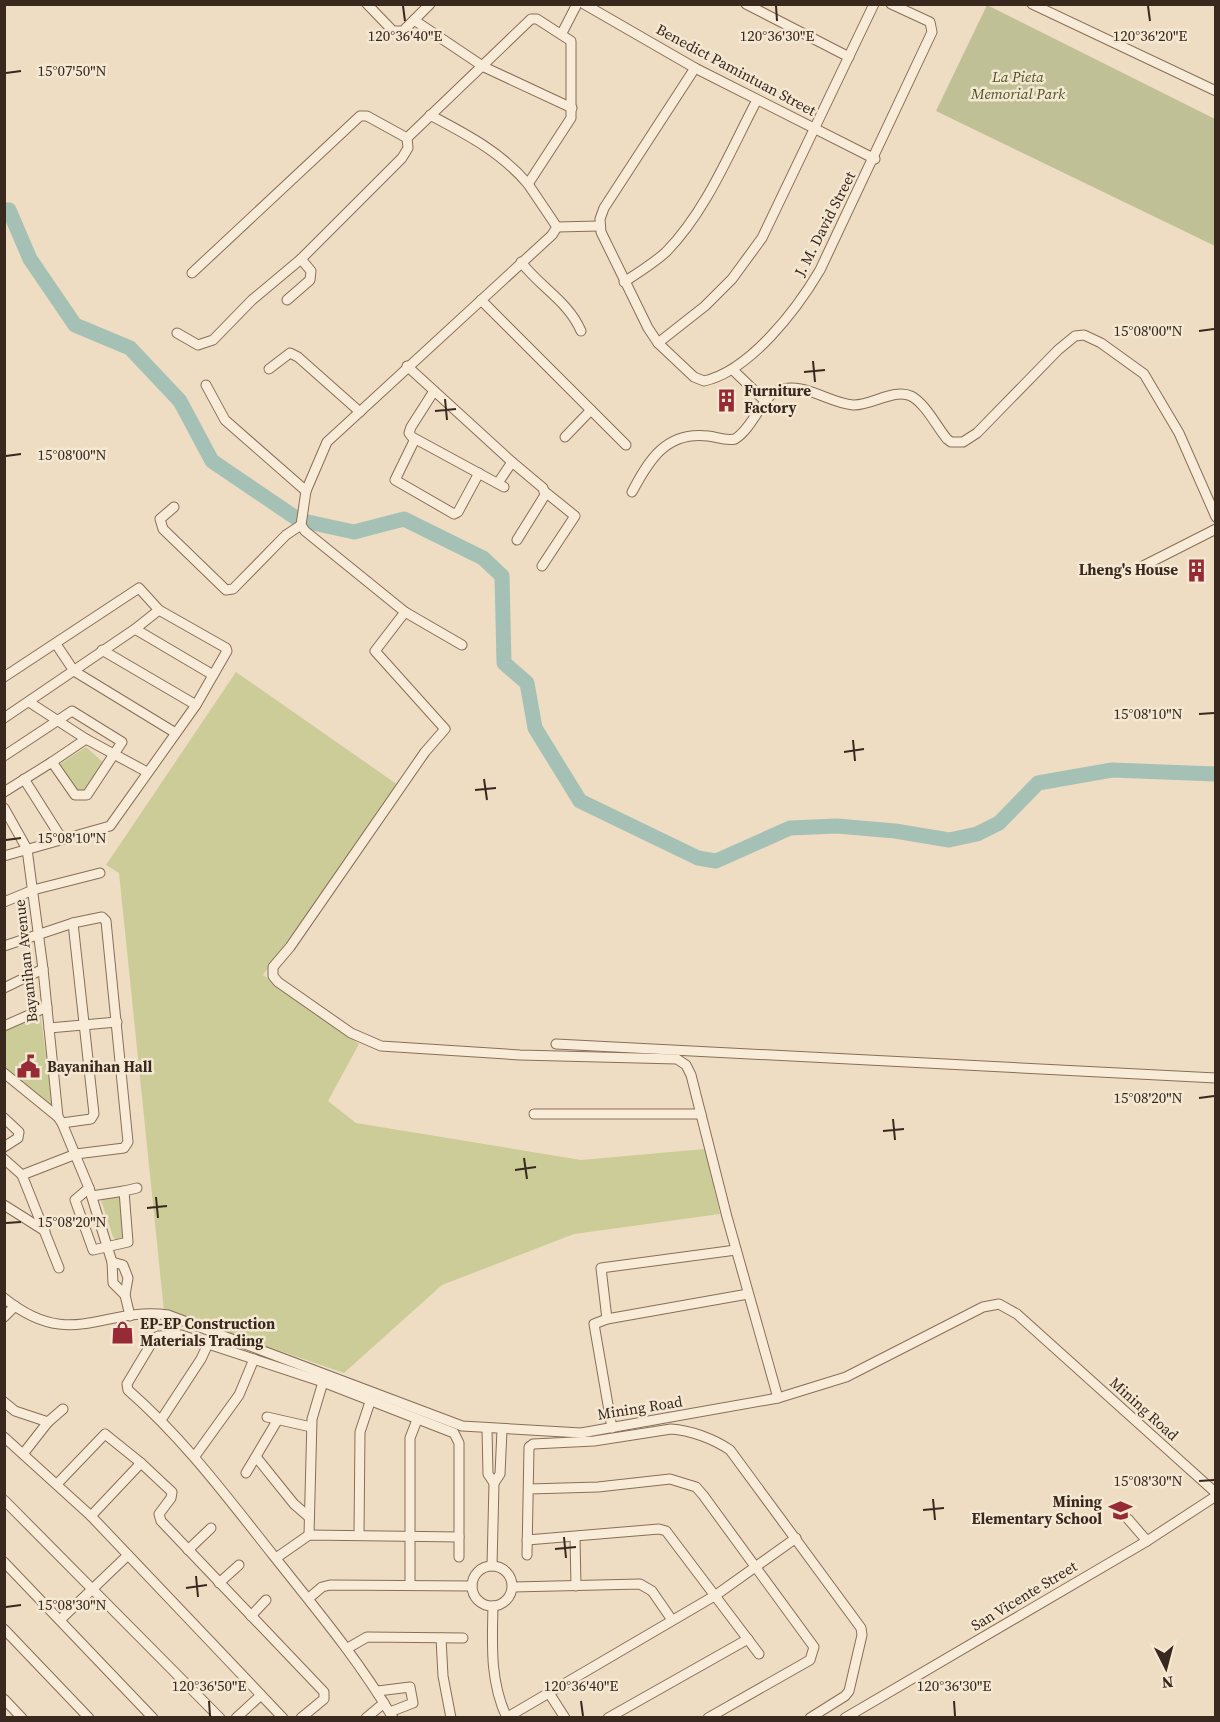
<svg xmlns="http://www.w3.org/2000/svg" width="1220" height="1722" viewBox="0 0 1220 1722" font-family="'Source Serif 4',serif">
<rect width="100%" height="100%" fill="#eeddc3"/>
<!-- green -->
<g fill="#cbcc97">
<path d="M236,672L398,785L263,975L359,1044L328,1101L356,1123L581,1160L705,1149L720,1214L574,1234L442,1285L344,1373L164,1311L119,873L106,865Z"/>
<path d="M86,747L106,765L82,796L57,766Z"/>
<path d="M40,1011L53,1109L5,1069V1029Z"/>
<path d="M121,1194L128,1240L118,1242L113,1237L101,1200L102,1197Z"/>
</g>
<!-- cemetery -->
<path fill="#c0c097" d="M987,5L1215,119V246L936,111Z"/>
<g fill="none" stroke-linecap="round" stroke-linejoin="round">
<!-- river -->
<path stroke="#a5c1b6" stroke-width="15" d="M4,210H9L30,259L75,325L130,348L180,401L212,461L299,520L354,532L404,519L483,558L502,576L504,663L527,683L535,728L580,801L698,858L716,861L790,828L837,826L895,831L949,840L977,834L999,823L1038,783L1112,770L1215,774"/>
<defs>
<g id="minor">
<path d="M367,4L393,31H403L430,4"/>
<path d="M584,4L695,68L875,159"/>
<path d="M746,4L849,57"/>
<path d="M1032,4L1216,91"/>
<path d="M414,20L484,67L572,108"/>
<path d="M562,33L577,4"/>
<path d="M695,68L604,208L600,219L601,232L648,328L658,343L694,377L704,381C750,371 797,309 820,270L932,32L930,22L891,4"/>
<path d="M430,115C466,134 501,152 528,184"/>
<path d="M557,227L599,226"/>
<path d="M521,262C541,288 568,301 581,331"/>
<path d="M192,273L360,116H367L407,138"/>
<path d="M624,282C638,273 654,263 666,252C707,210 730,151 757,100"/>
<path d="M287,300L310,280L311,271L301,259"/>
<path d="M481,300L591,410L565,437"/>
<path d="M177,333L198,345L213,340L252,300L301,259L402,158L408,148L407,138L531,19H537L571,41V118L528,184L557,227L552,235L327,442L306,491L301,525L305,531L405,612L462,645"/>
<path d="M658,343L705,306L732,279L762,238L874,4"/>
<path d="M407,366L512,462L498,483"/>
<path d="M269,369L290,353L298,357L360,412"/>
<path d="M733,370L765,401"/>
<path d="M206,385L225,420L306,491"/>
<path d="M434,391L411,427L409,433L412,437L504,487"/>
<path d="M591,410L626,445"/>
<path d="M415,439L395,480L454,514L458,512L479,473"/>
<path d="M512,462L543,488L545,495L517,540"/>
<path d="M632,492C649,460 666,431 708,436C717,437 725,441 735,439C753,428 762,397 777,391C802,380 828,403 853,405C871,406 894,388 911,396C925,403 937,427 947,439L951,442H963L977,433L1058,350L1075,336L1084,335L1101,343L1144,374L1179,433L1216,517"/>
<path d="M174,507L160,519L163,529L226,590L233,589L286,535L301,525"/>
<path d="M542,566L575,516L544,491"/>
<path d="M1143,566L1216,529"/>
<path d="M405,612L375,651L445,729L425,752L290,947L273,967V976L278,982L351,1033L381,1046L520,1055L677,1059L686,1065L691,1075L727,1217L778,1398"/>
<path d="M135,629L213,675"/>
<path d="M56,644L74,671L174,732"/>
<path d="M102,650L196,705"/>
<path d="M4,677L139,588L159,610L226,648L227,651L196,705L110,826L4,856"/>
<path d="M29,702L86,739L147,772"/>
<path d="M4,718L135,629L159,610"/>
<path d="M4,756L72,711L122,742L87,795H75L52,762L4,792"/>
<path d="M52,762L86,739"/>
<path d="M24,779L62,839"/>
<path d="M4,808L27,849L43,969L58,1117"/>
<path d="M4,902L33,890L100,873"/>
<path d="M4,946L73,923L102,917L106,921L128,1142L124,1148L76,1154L22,1175L59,1268"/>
<path d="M4,988L43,969"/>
<path d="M4,1026L47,1007"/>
<path d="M49,1028L117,1022"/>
<path d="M556,1044L1216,1078"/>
<path d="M4,1073L58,1117L62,1123L89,1188L112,1262L113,1283L125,1295"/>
<path d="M534,1114H701"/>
<path d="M4,1118L19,1132L18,1138L4,1147"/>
<path d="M62,1123L91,1119L94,1114L73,923"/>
<path d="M4,1159L22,1175"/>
<path d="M89,1188L75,1200L93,1250L128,1242L124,1191L92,1196"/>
<path d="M124,1191L137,1188"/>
<path d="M4,1205L45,1231"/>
<path d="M112,1262L123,1265L128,1278L125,1295L130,1316"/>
<path d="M4,1298C71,1352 103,1306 168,1315L462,1426L581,1433L778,1398L846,1377L983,1307L999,1304L1017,1314L1216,1493"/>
<path d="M4,1317L15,1306"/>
<path d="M607,1319L601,1268L736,1250"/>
<path d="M4,1402L15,1411L48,1422L23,1454"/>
<path d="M267,1417L311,1427"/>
<path d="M161,1420L201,1359L208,1344"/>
<path d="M48,1422L63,1409"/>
<path d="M612,1428L594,1324L607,1319L748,1294"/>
<path d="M487,1429L488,1474L494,1483L492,1566"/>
<path d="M4,1437L91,1516L283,1718"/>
<path d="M195,1456L239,1395L254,1359"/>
<path d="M257,1458L294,1504L309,1517"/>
<path d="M141,1463L172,1492L171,1498L159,1514L161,1521L324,1692V1699L301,1718"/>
<path d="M246,1473L277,1421"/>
<path d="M494,1483L500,1474L502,1430"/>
<path d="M57,1484L105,1434L141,1463L91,1516"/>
<path d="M529,1489L598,1487L670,1479L696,1487L703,1495L814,1647L810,1660L708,1718"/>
<path d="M4,1500L220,1718"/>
<path d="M1128,1519L1147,1541"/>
<path d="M309,1535L312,1419L323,1382"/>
<path d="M359,1535L360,1432L370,1402"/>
<path d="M575,1538L576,1586"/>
<path d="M527,1540L659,1529L666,1531L759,1654"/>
<path d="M188,1550L211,1528"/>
<path d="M527,1555L529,1447L533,1444L594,1441L671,1429C690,1430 714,1439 730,1450L861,1628L862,1635L849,1691L845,1696L810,1718"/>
<path d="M276,1558L309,1535L459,1537"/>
<path d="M4,1562L153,1718"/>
<circle cx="492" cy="1586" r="20"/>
<path d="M219,1583L239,1565"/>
<path d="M410,1585V1438L417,1420"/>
<path d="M513,1587L640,1584L652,1591L672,1620"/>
<path d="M309,1598L322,1587L330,1585L472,1586"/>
<path d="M493,1606C492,1646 490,1682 507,1718"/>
<path d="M251,1616L266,1600"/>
<path d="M60,1620L128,1555"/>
<path d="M4,1629L89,1718"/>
<path d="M441,1638L443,1676L451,1718"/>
<path d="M348,1648L367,1637L463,1638"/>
<path d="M378,1691L410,1687L413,1703L390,1712"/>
<path d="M549,1693L565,1718"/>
<path d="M4,1699L22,1718"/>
<path d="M236,1718L261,1695"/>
<path d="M366,1718L384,1703"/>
<path d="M393,1718C358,1659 315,1608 273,1555C227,1497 184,1439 128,1390L127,1384L154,1339L158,1336L181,1335L323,1382L454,1433L459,1443V1557"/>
<path d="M506,1718L716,1595L796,1538"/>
<path d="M608,1718L748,1639"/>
<path d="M845,1718L1147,1541L1216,1496"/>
</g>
</defs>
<!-- minor casing -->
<use href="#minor" stroke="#886e5a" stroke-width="11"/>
<!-- minor -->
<use href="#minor" stroke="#f8ebd7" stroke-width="9"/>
</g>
<!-- ticks -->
<path fill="none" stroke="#38281e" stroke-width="2" d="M403,6L405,21M776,6L777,21M1148,6L1150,21M6,73L21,71M1199,331L1214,329M813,361L815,382M804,372L825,370M445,399L447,420M435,411L456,409M6,456L21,454M1199,714L1214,713M853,740L855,761M844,752L864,749M484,779L487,800M475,790L496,788M6,840L21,838M1199,1098L1214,1096M893,1119L895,1140M883,1131L904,1129M524,1158L527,1179M515,1170L536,1167M156,1197L158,1218M147,1208L167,1206M6,1223L21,1222M1199,1481L1214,1480M933,1499L935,1520M923,1510L944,1508M564,1537L566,1558M555,1549L576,1547M196,1576L198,1597M186,1588L207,1585M6,1607L21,1605M209,1701L210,1716M581,1701L583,1716M954,1701L955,1716"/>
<!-- icons -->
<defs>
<symbol id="building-bare" viewBox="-9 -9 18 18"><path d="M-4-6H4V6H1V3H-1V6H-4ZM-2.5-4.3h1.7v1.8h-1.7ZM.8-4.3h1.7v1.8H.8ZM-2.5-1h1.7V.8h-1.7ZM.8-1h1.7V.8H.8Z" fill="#962b36" stroke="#f5e8d3" stroke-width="2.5" paint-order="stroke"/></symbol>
<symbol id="civic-bare" viewBox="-9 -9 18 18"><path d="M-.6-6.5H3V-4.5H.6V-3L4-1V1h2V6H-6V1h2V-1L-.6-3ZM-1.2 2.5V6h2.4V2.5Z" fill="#962b36" stroke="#f5e8d3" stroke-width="2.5" paint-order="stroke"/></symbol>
<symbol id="shop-bare" viewBox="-9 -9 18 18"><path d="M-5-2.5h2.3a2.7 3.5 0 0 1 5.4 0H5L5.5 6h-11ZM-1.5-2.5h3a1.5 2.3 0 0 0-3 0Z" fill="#962b36" stroke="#f5e8d3" stroke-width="2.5" paint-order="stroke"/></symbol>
<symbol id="school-bare" viewBox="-9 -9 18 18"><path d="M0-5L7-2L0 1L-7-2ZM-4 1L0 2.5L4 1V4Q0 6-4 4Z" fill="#962b36" stroke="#f5e8d3" stroke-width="2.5" paint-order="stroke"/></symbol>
</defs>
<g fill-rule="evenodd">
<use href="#building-bare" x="710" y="384" width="33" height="33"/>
<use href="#building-bare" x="1180" y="554" width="33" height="33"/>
<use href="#civic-bare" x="12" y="1050" width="33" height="33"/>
<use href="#shop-bare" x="106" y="1316" width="33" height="33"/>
<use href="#school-bare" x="1104" y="1494" width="33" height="33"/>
</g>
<g text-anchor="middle" stroke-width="5" stroke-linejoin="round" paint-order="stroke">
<!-- street labels -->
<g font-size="15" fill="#38281e" stroke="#f5e8d3">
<text transform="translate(736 70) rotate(28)" y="5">Benedict Pamintuan Street</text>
<text transform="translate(825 224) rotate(-63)" y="5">J. M. David Street</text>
<text transform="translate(26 961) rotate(-96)" y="5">Bayanihan Avenue</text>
<text transform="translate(640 1408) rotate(-9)" y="5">Mining Road</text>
<text transform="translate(1144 1409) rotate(42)" y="5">Mining Road</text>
<text transform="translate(1024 1596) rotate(-31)" y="5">San Vicente Street</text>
</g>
<!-- park labels -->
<g font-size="15" font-style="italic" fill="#4d5425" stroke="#f5e8d3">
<text x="1018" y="82">La Pieta<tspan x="1018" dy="17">Memorial Park</tspan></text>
</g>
<!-- poi labels -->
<g font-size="15" font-weight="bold" fill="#38281e" stroke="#f5e8d3" text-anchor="start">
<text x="744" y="396">Furniture<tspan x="744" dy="17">Factory</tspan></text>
<text x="1178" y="575" text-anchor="end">Lheng's House</text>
<text x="47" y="1072">Bayanihan Hall</text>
<text x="140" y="1329">EP-EP Construction<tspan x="140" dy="17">Materials Trading</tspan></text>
<text x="1102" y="1507" text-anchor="end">Mining<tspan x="1102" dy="17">Elementary School</tspan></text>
</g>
</g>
<g font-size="15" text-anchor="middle" fill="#38281e" stroke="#f5e8d3" stroke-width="5" stroke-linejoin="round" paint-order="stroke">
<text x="405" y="41">120°36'40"E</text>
<text x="777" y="41">120°36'30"E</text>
<text x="1150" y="41">120°36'20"E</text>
<text x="72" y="76">15°07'50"N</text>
<text x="1148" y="336">15°08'00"N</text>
<text x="72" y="460">15°08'00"N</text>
<text x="1148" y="719">15°08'10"N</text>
<text x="72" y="843">15°08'10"N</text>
<text x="1148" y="1103">15°08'20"N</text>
<text x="72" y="1227">15°08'20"N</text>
<text x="1148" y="1486">15°08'30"N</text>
<text x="72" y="1610">15°08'30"N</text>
<text x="209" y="1691">120°36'50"E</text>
<text x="581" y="1691">120°36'40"E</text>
<text x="954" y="1691">120°36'30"E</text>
</g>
<!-- border -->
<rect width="1220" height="1722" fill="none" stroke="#38281e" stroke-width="12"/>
<!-- north arrow -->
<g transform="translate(1166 1668) rotate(174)" stroke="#f5e8d3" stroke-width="4.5" paint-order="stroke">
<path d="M0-4.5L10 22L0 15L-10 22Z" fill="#38281e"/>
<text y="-9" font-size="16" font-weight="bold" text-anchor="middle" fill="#38281e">N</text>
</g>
</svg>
